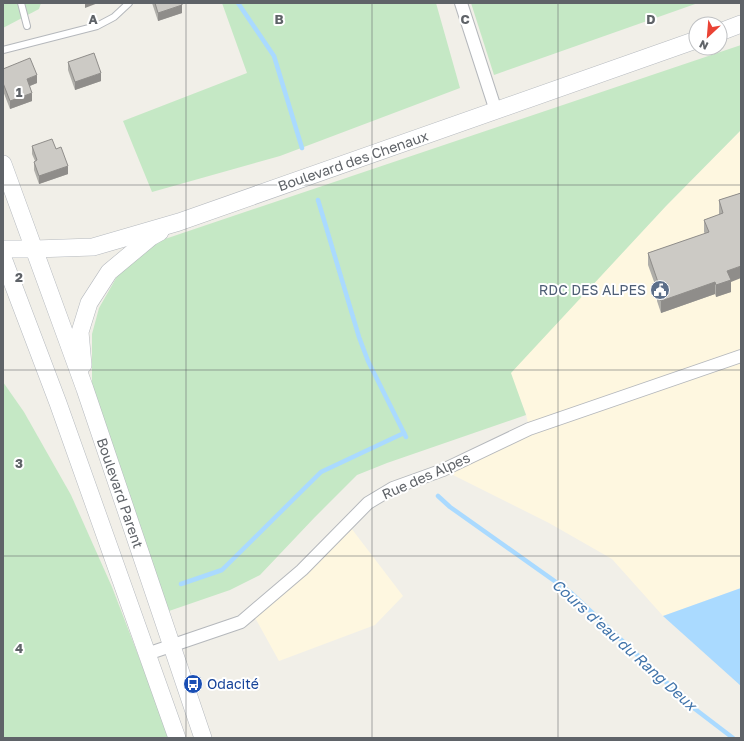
<svg xmlns="http://www.w3.org/2000/svg" width="744" height="741" viewBox="0 0 744 741" font-family="'Golos Text',sans-serif">
<rect width="100%" height="100%" fill="#f1efe8"/>
<!-- commercial -->
<g fill="#fef7e0">
<path d="M741,130V588L663,616L612,559L549,523L443,470L529,429L526,414L510,373L666,206Z"/>
<path d="M348,524L403,596L375,625L279,661L252,612Z"/>
</g>
<!-- green -->
<g fill="#c5e8c5">
<path d="M3,3H41L39,9L3,28Z"/>
<path d="M222,3H436L460,88L280,156L152,192L123,121L247,73Z"/>
<path d="M471,3H698L494,75Z"/>
<path d="M741,45V130L666,206L511,373L526,415L387,463L357,475L315,517L260,575L230,590L169,611L92,393V334L99,308L119,273L159,241Z"/>
<path d="M3,382L24,412L71,495L112,587L170,738H3Z"/>
</g>
<!-- water -->
<path fill="#aadaff" d="M741,588V686L663,616Z"/>
<g fill="none" stroke-linecap="round" stroke-linejoin="round">
<!-- stream -->
<g stroke="#aadaff" stroke-width="4.5">
<path d="M238,3L274,56L302,148"/>
<path d="M318,200L359,337L368,361L406,437"/>
<path d="M438,496L450,507L570,592L695,709L733,738"/>
<path d="M181,584L222,570L321,472L404,433"/>
</g>
<defs>
<g id="lane">
<path d="M21,3L27,26"/>
<path d="M3,50L97,26L114,17L129,3"/>
</g>
<g id="street">
<path d="M461,3L496,111"/>
<path d="M147,654L241,622L302,570L368,503L393,488L443,470L529,429L741,356"/>
</g>
<g id="secondary">
<path d="M720,32L741,24"/>
<path d="M3,164L85,389L203,738"/>
<path d="M3,249H35L93,247L179,222L696,40"/>
<path d="M3,258L58,403L177,738"/>
<path d="M83,365L80,332L89,303L109,272L151,237L160,232"/>
</g>
</defs>
<!-- lane casing -->
<use href="#lane" stroke="#b5b8bc" stroke-width="8"/>
<!-- street casing -->
<use href="#street" stroke="#b5b8bc" stroke-width="14"/>
<!-- secondary casing -->
<use href="#secondary" stroke="#b6babf" stroke-width="18"/>
<!-- lane -->
<use href="#lane" stroke="#fff" stroke-width="6"/>
<!-- street -->
<use href="#street" stroke="#fff" stroke-width="12"/>
<!-- secondary -->
<use href="#secondary" stroke="#fff" stroke-width="17"/>
</g>
<!-- wall -->
<g fill="#afaea9">
<path d="M152,3H182V13L158,21Z"/>
<path d="M68,62L101,81L75,90L68,70Z"/>
<path d="M3,69L37,83L30,86L32,101L10,109L3,91Z"/>
<path d="M32,146L56,149L68,174L39,184L34,170V162L35,161L32,154Z"/>
<path d="M741,193L731,282V292L716,297L715,294L661,313L657,301V290L648,265V253L705,234L704,232V220L719,215V200Z"/>
</g>
<!-- shaded-wall -->
<g fill="#8f8d8a">
<path d="M85,3H98L85,8Z"/>
<path d="M182,5V13L158,21V13Z"/>
<path d="M101,73V81L75,90V82Z"/>
<path d="M37,75V83L27,87V79Z"/>
<path d="M32,93V101L10,109V101Z"/>
<path d="M68,166V174L39,184V176Z"/>
<path d="M741,266V278L731,282V292L716,297V285L727,271Z"/>
<path d="M715,282V294L661,313V301Z"/>
</g>
<!-- building -->
<g fill="#cccac5" stroke="#8f8d8a">
<path d="M155,3H182V5L158,13Z"/>
<path d="M94,53L101,73L75,82L68,62Z"/>
<path d="M30,58L37,75L27,79L32,93L10,101L3,83V69Z"/>
<path d="M52,139L56,149L61,147L68,166L39,176L34,162L37,160L32,146Z"/>
<path d="M741,193V266L727,271L731,280L716,285L715,282L661,301L657,289L660,288L648,253L709,232L704,220L723,213L719,200Z"/>
</g>
<!-- grid -->
<path fill="none" stroke="#5f6368" stroke-width="1" stroke-opacity="0.55" d="M186,3V738M372,3V738M558,3V738M3,185H741M3,370H741M3,556H741"/>
<!-- icons -->
<defs>
<symbol id="civic-disc" viewBox="-11 -11 22 22"><circle r="9.5" fill="#5c6f8a" stroke="#fff"/><path d="M-.6-6.5H3V-4.5H.6V-3L4-1V1h2V6H-6V1h2V-1L-.6-3ZM-1.2 2.5V6h2.4V2.5Z" fill="#fff"/></symbol>
<symbol id="bus-disc" viewBox="-11 -11 22 22"><circle r="9.5" fill="#1a4fb4" stroke="#fff"/><path d="M-5-6H5V4H4V6H2V4H-2V6H-4V4H-5ZM-3.5-4V0h7V-4ZM-3.5 1.2v1.5H-2V1.2ZM2 1.2v1.5H3.5V1.2Z" fill="#fff"/></symbol>
</defs>
<g fill-rule="evenodd">
<use href="#civic-disc" x="649" y="279" width="22" height="22"/>
<use href="#bus-disc" x="182" y="673" width="22" height="22"/>
</g>
<g text-anchor="middle" stroke-width="4" stroke-linejoin="round" paint-order="stroke">
<!-- street labels -->
<g font-size="14" fill="#5f6368" stroke="#fff">
<text transform="translate(353 161) rotate(-19)" y="5">Boulevard des Chenaux</text>
<text transform="translate(426 476) rotate(-24)" y="5">Rue des Alpes</text>
<text transform="translate(120 493) rotate(71)" y="5">Boulevard Parent</text>
</g>
<!-- service labels -->
<g font-size="14" fill="#4e5e75" stroke="#fff" text-anchor="end">
<text x="646" y="295">RDC DES ALPES</text>
</g>
<!-- transit labels -->
<g font-size="14" fill="#164399" stroke="#fff" text-anchor="start">
<text x="207" y="689">Odacité</text>
</g>
<!-- water labels -->
<g font-size="15" font-style="italic" fill="#4174aa" stroke="#fff">
<text transform="translate(624 645) rotate(42)" y="5">Cours d'eau du Rang Deux</text>
</g>
</g>
<g font-size="13" text-anchor="middle" font-weight="bold" fill="#5f6368" stroke="#fff" stroke-width="4" stroke-linejoin="round" paint-order="stroke">
<text x="93" y="24">A</text>
<text x="279" y="24">B</text>
<text x="465" y="24">C</text>
<text x="651" y="24">D</text>
<text x="19" y="97">1</text>
<text x="19" y="282">2</text>
<text x="19" y="468">3</text>
<text x="19" y="653">4</text>
</g>
<!-- border -->
<rect width="744" height="741" fill="none" stroke="#5f6368" stroke-width="8"/>
<!-- north arrow -->
<g transform="translate(708 36) rotate(206)"><circle r="19" fill="#ffffff" stroke="#bfc1c3"/>
<path d="M0-3L7 15L0 10L-7 15Z" fill="#ea4335"/>
<text y="-6" font-size="11" font-weight="bold" text-anchor="middle" fill="#5f6368">N</text>
</g>
</svg>
